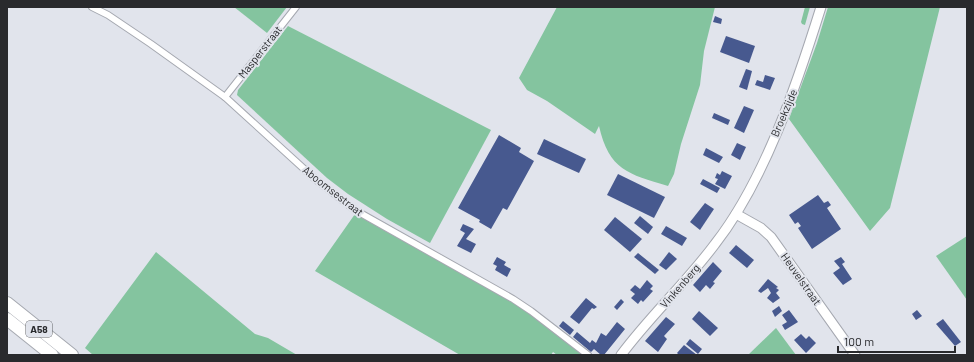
<svg xmlns="http://www.w3.org/2000/svg" width="974" height="362" viewBox="0 0 974 362" font-family="Barlow,sans-serif">
<rect width="100%" height="100%" fill="#e1e4ec"/>
<!-- green -->
<g fill="#84c49f">
<path d="M234,7H287L267,33Z"/>
<path d="M557,7H715L704,51L700,85L681,144L674,174L668,186C628,174 609,170 599,126L595,134L547,101L527,90L519,78Z"/>
<path d="M805,7H810L805,25L802,24L801,22Z"/>
<path d="M828,7H940L890,208L870,231L789,119L817,43Z"/>
<path d="M288,26L491,130L430,243L387,219L348,194L327,178L237,95L238,90Z"/>
<path d="M355,214L502,296L537,318L583,355H557L553,352L551,355H460L315,271Z"/>
<path d="M967,236V300L936,256Z"/>
<path d="M156,252L255,334L268,338L297,355H93L85,348Z"/>
<path d="M776,328L796,355H748Z"/>
</g>
<!-- building -->
<g fill="#47598f">
<path d="M715,16L722,19L721,24L713,22Z"/>
<path d="M726,36L755,46L749,63L720,52Z"/>
<path d="M746,69L752,71L747,90L739,87Z"/>
<path d="M765,75L775,78L770,90L755,85L757,80L763,82Z"/>
<path d="M744,106L754,110L744,133L734,128Z"/>
<path d="M714,113L730,120L728,125L712,118Z"/>
<path d="M499,135L521,148L519,152L534,161L507,210L503,208L491,229L479,222L480,220L458,208Z"/>
<path d="M544,139L586,159L579,173L537,154Z"/>
<path d="M737,143L746,147L740,160L731,155Z"/>
<path d="M706,148L723,157L719,163L703,155Z"/>
<path d="M722,171L732,176L725,189L715,184L718,179L715,178L717,173L720,175Z"/>
<path d="M618,174L665,197L654,218L607,195Z"/>
<path d="M703,179L720,188L717,193L700,184Z"/>
<path d="M818,195L824,203L828,201L831,205L827,208L841,229L812,249L798,228L801,226L798,222L795,224L789,215Z"/>
<path d="M705,203L714,209L700,230L690,222Z"/>
<path d="M640,216L653,227L648,234L634,223Z"/>
<path d="M615,217L642,239L630,252L604,230Z"/>
<path d="M463,224L474,229L466,239L476,244L471,253L457,246L465,233L460,230Z"/>
<path d="M666,226L687,238L682,246L661,234Z"/>
<path d="M736,245L754,260L747,268L729,253Z"/>
<path d="M669,252L677,259L666,270L659,265Z"/>
<path d="M638,253L659,270L655,274L634,257Z"/>
<path d="M497,257L506,262L504,265L511,269L507,277L495,270L497,266L493,264Z"/>
<path d="M841,257L845,262L842,264L852,279L843,285L833,273L840,268L834,261Z"/>
<path d="M713,262L722,271L713,282L715,283L710,289L706,285L700,292L693,285Z"/>
<path d="M768,279L778,287L776,288L779,290L776,293L780,298L773,303L767,298L771,293L768,288L761,293L758,291Z"/>
<path d="M647,280L653,286L650,289L653,291L643,302L641,300L638,304L631,298L635,294L630,290L635,285L640,289Z"/>
<path d="M586,298L597,307L594,309L592,308L579,324L570,317Z"/>
<path d="M621,299L624,302L617,310L614,307Z"/>
<path d="M779,306L782,311L775,317L772,311Z"/>
<path d="M789,310L798,322L785,330L782,325L787,322L782,315Z"/>
<path d="M917,310L922,316L916,320L912,314Z"/>
<path d="M699,311L718,328L710,336L692,319Z"/>
<path d="M666,317L675,324L664,336L667,339L658,352L645,341Z"/>
<path d="M943,319L961,342L955,346L936,324Z"/>
<path d="M563,321L574,330L570,335L559,326Z"/>
<path d="M617,322L625,329L604,355H601L594,349L591,352L573,337L577,332L590,343L592,340L596,343L601,333L606,336Z"/>
<path d="M801,334L806,339L809,336L816,343L806,353L794,340Z"/>
<path d="M690,339L702,349L698,354L686,344Z"/>
<path d="M684,345L697,355H679L677,353Z"/>
</g>
<g fill="none" stroke-linecap="round" stroke-linejoin="round">
<defs>
<g id="street">
<path d="M92,7L108,15L151,44L225,97L314,178L355,210L513,299L531,311L588,355"/>
<path d="M225,97L296,7"/>
</g>
<g id="secondary">
<path d="M736,214L761,228L771,237L855,355"/>
<path d="M621,355C650,316 686,283 715,244C765,180 797,84 821,7"/>
</g>
<g id="highway">
<path d="M7,303L72,355"/>
<path d="M7,319L52,355"/>
</g>
</defs>
<!-- street casing -->
<use href="#street" stroke="#a5a8b0" stroke-width="8"/>
<!-- secondary casing -->
<use href="#secondary" stroke="#a5a8b0" stroke-width="11"/>
<!-- highway casing -->
<use href="#highway" stroke="#a5a8b0" stroke-width="14"/>
<!-- street -->
<use href="#street" stroke="#fff" stroke-width="6"/>
<!-- secondary -->
<use href="#secondary" stroke="#fff" stroke-width="9"/>
<!-- highway -->
<use href="#highway" stroke="#fff" stroke-width="12"/>
</g>
<g text-anchor="middle" stroke-width="4" stroke-linejoin="round" paint-order="stroke">
<!-- shield labels -->
<rect fill="#e1e4ec" stroke="#606266" stroke-width="1" x="26" y="321" width="26" height="16" rx="3"/>
<g font-size="10" font-weight="bold" fill="#292a2d">
<text x="39" y="333">A58</text>
</g>
<!-- street labels -->
<g font-size="11" fill="#292a2d" stroke="#e1e4ec">
<text transform="translate(260 52) rotate(-52)" y="4">Masperstraat</text>
<text transform="translate(784 113) rotate(-67)" y="4">Broekzijde</text>
<text transform="translate(333 191) rotate(38)" y="4">Aboomsestraat</text>
<text transform="translate(801 279) rotate(55)" y="4">Heuvelstraat</text>
<text transform="translate(680 286) rotate(-49)" y="4">Vinkenberg</text>
</g>
</g>
<!-- border -->
<rect width="974" height="362" fill="none" stroke="#292a2d" stroke-width="16"/>
<!-- scale -->
<path d="M838 346v6h117v-6" fill="none" stroke="#292a2d" stroke-width="2"/>
<text x="844" y="346" font-size="12" fill="#292a2d" stroke="#e1e4ec" stroke-width="3" paint-order="stroke">100 m</text>
</svg>
